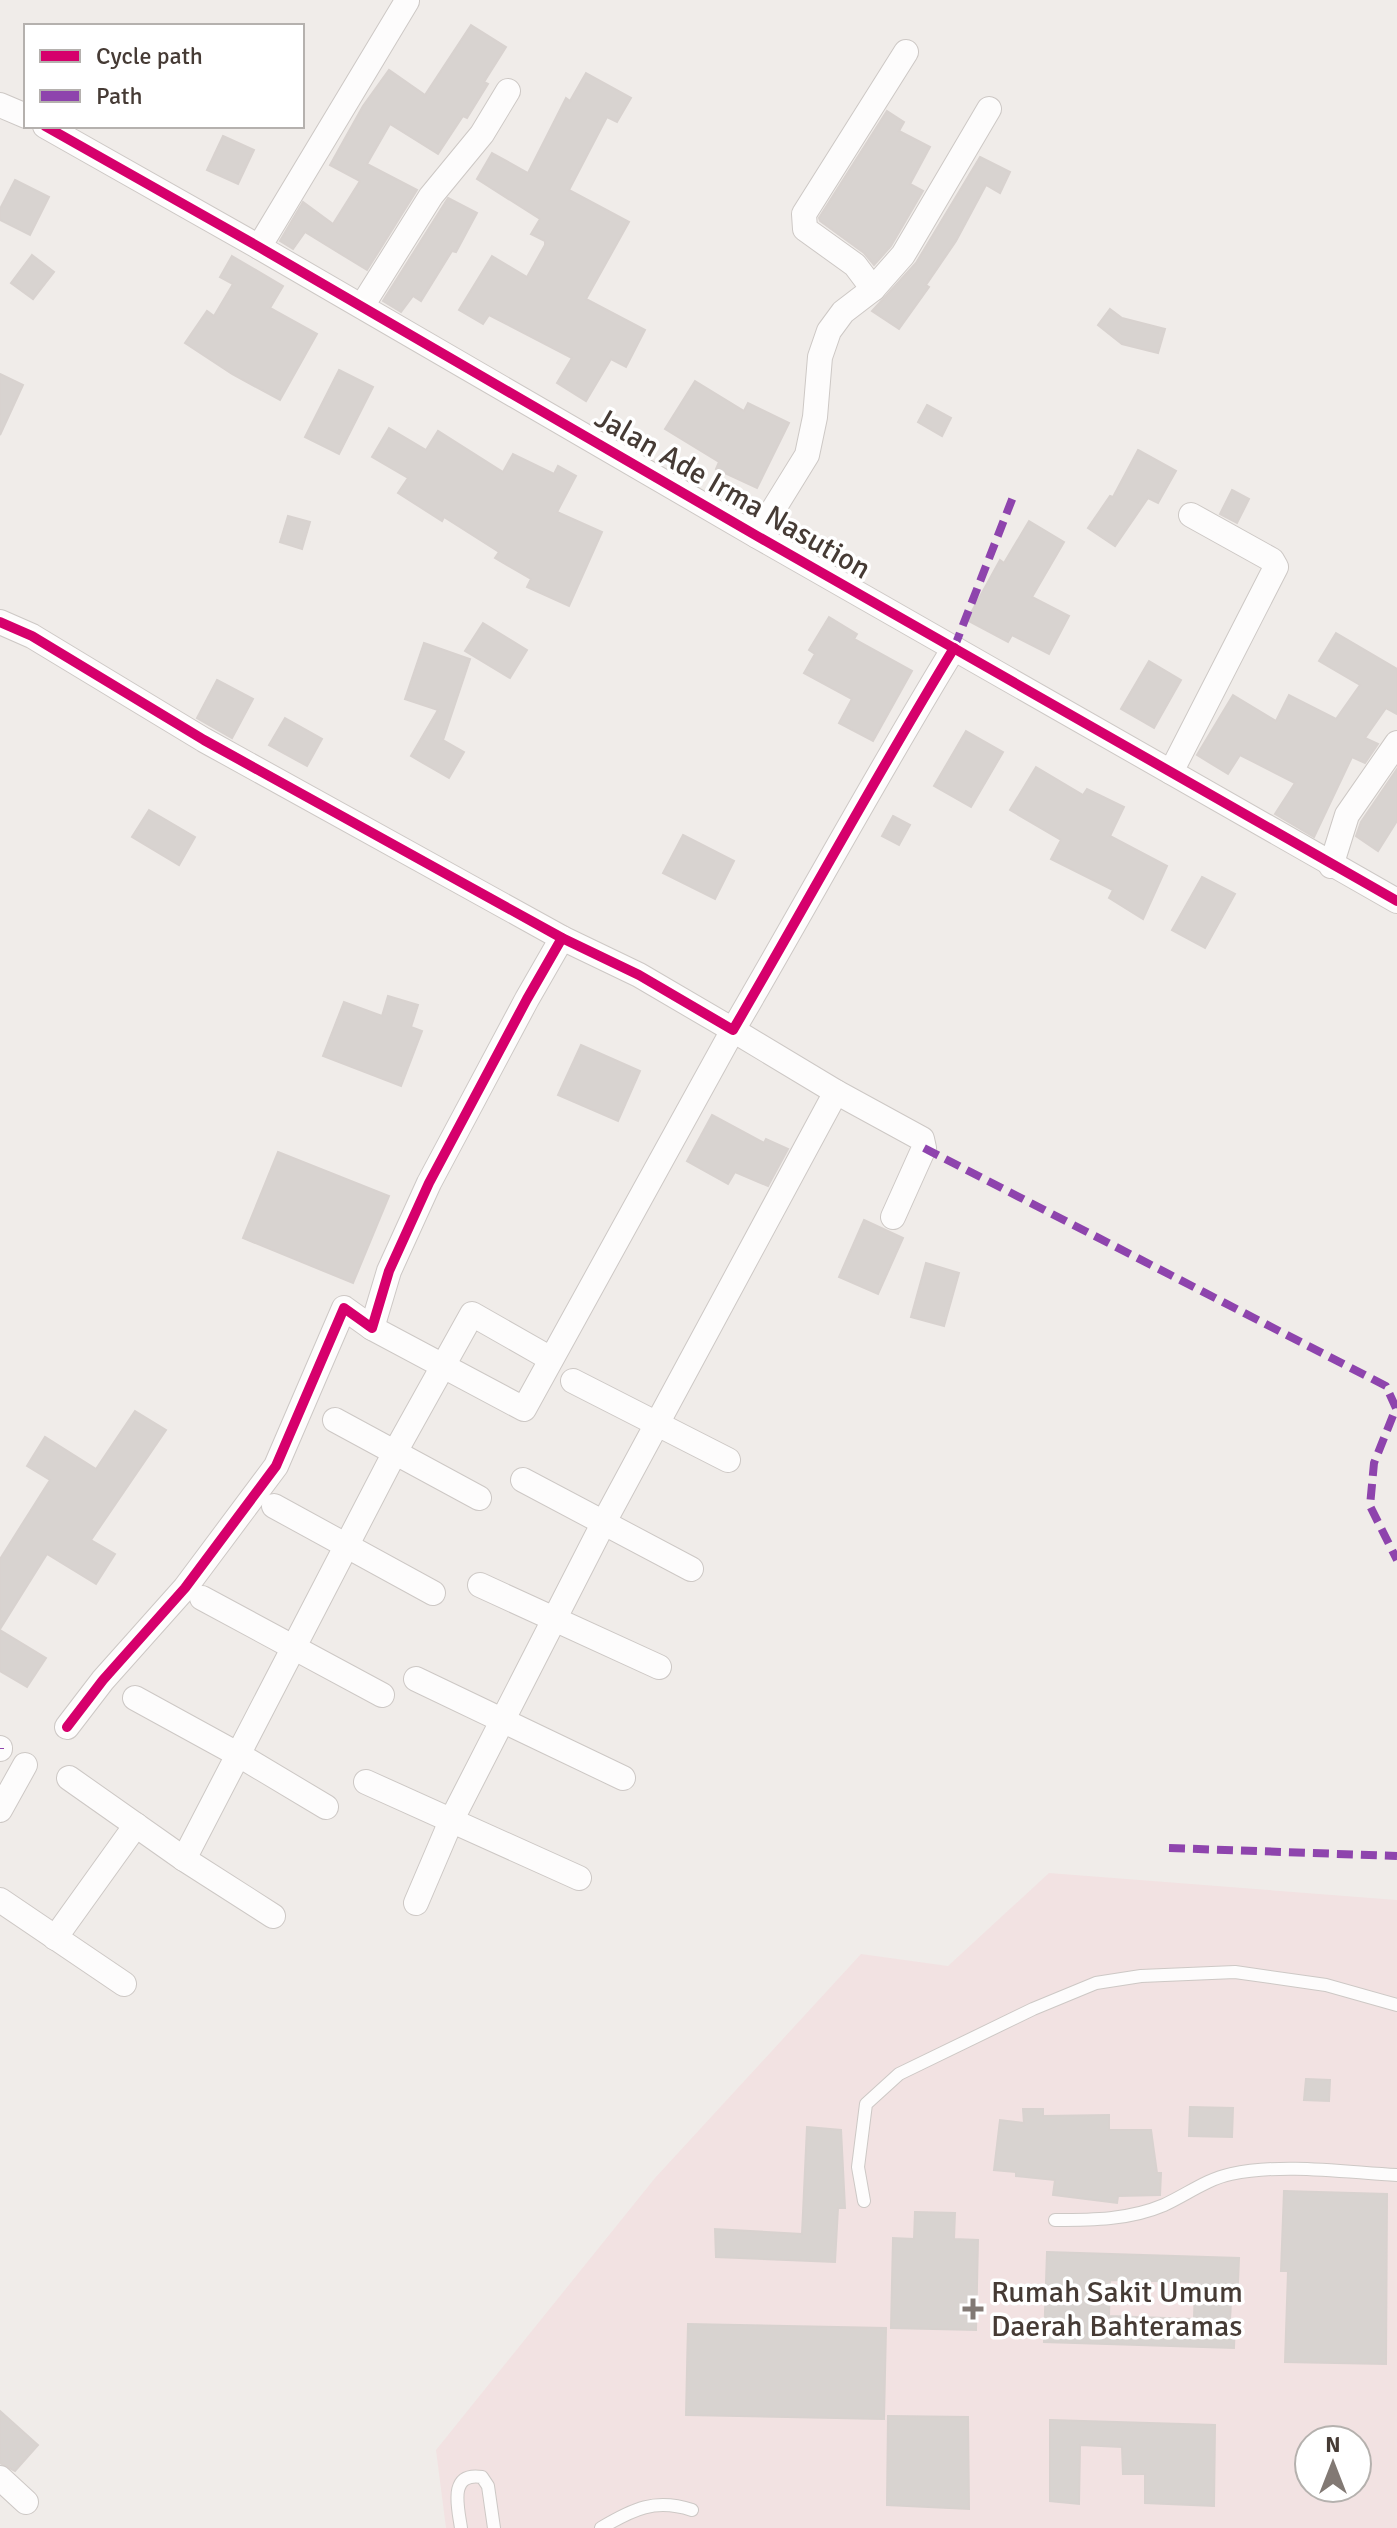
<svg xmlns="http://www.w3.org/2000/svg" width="1397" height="2528" font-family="Signika,sans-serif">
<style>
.medical{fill:#f2e2e2;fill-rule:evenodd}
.building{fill:#d8d3d0;stroke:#d8d2cf;stroke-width:2;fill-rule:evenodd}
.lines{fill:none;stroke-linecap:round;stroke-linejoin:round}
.lane-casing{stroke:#cdc8c5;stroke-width:14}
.street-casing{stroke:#cdc8c5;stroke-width:26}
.lane{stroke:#fdfcfc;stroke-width:12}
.street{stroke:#fdfcfc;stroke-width:24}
.quiet{stroke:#8e44ad;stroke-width:8;stroke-dasharray:16 8;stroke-linecap:butt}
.cycleway-casing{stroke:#fff;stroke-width:15}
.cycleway{stroke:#d6006c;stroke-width:10}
.poi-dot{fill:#827974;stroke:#fff;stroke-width:3}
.labels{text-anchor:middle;stroke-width:7;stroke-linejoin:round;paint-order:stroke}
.street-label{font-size:30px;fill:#463b35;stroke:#fff}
.poi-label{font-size:30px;fill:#463b35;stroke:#fff;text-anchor:start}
</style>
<rect width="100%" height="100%" fill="#f0ece9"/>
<path class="medical" d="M1049 1873 1397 1900V2528H446L436 2450 655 2178 861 1954 948 1966ZM1309 2440H1357V2488H1309Z"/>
<g class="building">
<path d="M471 25 506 47 484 82 488 84 467 118 463 116 438 154 390 124 367 164 417 190 367 270 305 232 293 249 280 241 303 202 333 224 360 181 330 165 363 106 389 70 425 95Z"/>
<path d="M586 73 631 98 617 122 607 117 569 190 629 222 586 299 645 330 626 367 611 359 586 401 557 383 572 358 489 315 483 324 459 310 492 256 527 277 545 245V241L531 234 540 219 477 179 492 153 528 173 566 98 570 101Z"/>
<path d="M887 111 904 122 899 131 930 147 910 184 923 191 891 246 874 265 864 253 820 221 819 218Z"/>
<path d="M223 136 254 150 238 184 207 170Z"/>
<path d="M980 157 1010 172 1000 193 986 185 956 241 926 285 929 287 899 329 872 311 916 263Z"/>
<path d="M15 180 49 197 30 235 0 220V209Z"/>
<path d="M448 198 477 213 456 252 452 251 421 301 413 296 401 312 383 301Z"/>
<path d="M32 255 54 272 33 299 11 283Z"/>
<path d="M232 256 283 286 270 308 317 334 280 400 232 374 185 343 207 311 214 316 233 284 220 277Z"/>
<path d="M1110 309 1122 318 1165 329 1158 353 1122 344 1098 325Z"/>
<path d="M339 370 373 387 339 454 305 437Z"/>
<path d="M0 374 23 385 0 435Z"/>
<path d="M695 381 744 411 748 403 789 423 757 488 716 469 719 462 665 429Z"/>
<path d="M927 405 951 418 942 436 918 422Z"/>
<path d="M389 428 426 450 438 431 503 472 513 454 554 474 558 466 576 476 557 512 602 532 569 606 527 587 531 579 495 558 499 552 444 517 442 521 398 493 408 478 372 457Z"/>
<path d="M1138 450 1176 471 1158 503 1148 498 1115 546 1088 528 1110 496 1113 497Z"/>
<path d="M1232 490 1249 499 1237 523 1220 514Z"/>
<path d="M288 516 310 522 302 549 280 542Z"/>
<path d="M1029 521 1064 542 1032 597 1069 616 1049 654 1012 635 1008 642 967 620 1000 560 1004 563Z"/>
<path d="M829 617 857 634 854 639 912 671 873 741 839 723 852 699 804 673 815 654 809 650Z"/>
<path d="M483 623 527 650 510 678 465 651Z"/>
<path d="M1336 633 1397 669V714L1386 708 1365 738 1378 744 1365 763 1352 757 1314 837 1275 814 1295 783 1240 755 1228 774 1197 755 1233 695 1276 721 1289 695 1336 719 1360 685 1319 661Z"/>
<path d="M424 643 470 659 443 740 464 752 449 778 411 756 438 710 405 699Z"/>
<path d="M1149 661 1181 680 1154 728 1121 709Z"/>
<path d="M217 680 253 699 232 738 197 718Z"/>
<path d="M285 718 322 739 307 766 269 745Z"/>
<path d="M966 731 1003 752 971 807 934 786Z"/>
<path d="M1036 767 1083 795 1087 789 1124 807 1110 836 1167 866 1143 919 1109 898 1113 890 1051 859 1061 840 1010 810Z"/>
<path d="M1397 769V821L1378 851 1356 836 1361 822Z"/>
<path d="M149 810 195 837 179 865 132 837Z"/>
<path d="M893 816 910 825 899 845 882 836Z"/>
<path d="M683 835 734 861 715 899 663 873Z"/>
<path d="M1202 877 1235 894 1205 948 1172 930Z"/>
<path d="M388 996 418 1005 411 1027 422 1031 401 1086 323 1056 344 1002 382 1016Z"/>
<path d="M581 1045 640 1071 618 1121 558 1095Z"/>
<path d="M712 1115 764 1143 766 1139 788 1149 768 1186 735 1172 728 1184 687 1161Z"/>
<path d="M278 1152 389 1196 353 1283 243 1238Z"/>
<path d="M864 1220 903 1238 878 1294 839 1277Z"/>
<path d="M926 1263 959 1273 944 1326 911 1317Z"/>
<path d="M135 1411 166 1430 91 1540 115 1554 96 1584 47 1554 0 1629V1559L50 1480 27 1466 45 1437 96 1469Z"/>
<path d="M0 1630 46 1658 27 1687 0 1671Z"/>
<path d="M1306 2079 1330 2080 1329 2101 1304 2100Z"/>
<path d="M1190 2107 1233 2108 1232 2137 1189 2136Z"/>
<path d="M1023 2109H1043V2116L1109 2115V2130H1151L1157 2173H1161L1160 2195 1118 2196 1117 2203 1053 2195 1055 2180 1016 2176V2172L994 2170 1000 2120 1024 2123Z"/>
<path d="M807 2127 841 2130 845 2208H838L835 2262 716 2257 715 2229 802 2234Z"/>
<path d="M1284 2191 1387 2194 1386 2364 1285 2362 1288 2271H1281Z"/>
<path d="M915 2212 955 2213 954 2239 978 2240 976 2330 891 2328 893 2238 914 2239Z"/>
<path d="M1047 2252 1239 2258 1238 2283H1232L1230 2320H1235L1234 2348 1044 2342ZM1110 2280 1195 2282 1194 2319 1109 2316Z"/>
<path d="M688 2324 886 2328 884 2419 686 2415Z"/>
<path d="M0 2411 38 2445 15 2471 0 2463Z"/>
<path d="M888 2416 968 2417 969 2509 887 2505Z"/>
<path d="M1050 2420 1215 2425 1214 2506 1145 2503V2474H1123L1122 2447 1080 2445 1079 2504 1050 2501Z"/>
</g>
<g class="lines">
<defs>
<g id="lane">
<path d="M864 2201 858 2167 866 2104 899 2074 1033 2009 1096 1983 1141 1976 1235 1972 1326 1985 1397 2005"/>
<path d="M1055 2220C1092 2220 1129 2220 1164 2205 1186 2195 1207 2179 1231 2174 1284 2163 1343 2172 1397 2175"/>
<path d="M461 2528C458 2507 448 2472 482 2477L488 2486 494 2528"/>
<path d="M601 2528C633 2509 655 2498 692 2510"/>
</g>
<g id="street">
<path d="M0 105 26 116"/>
<path d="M45 126 259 247 757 536 1397 901"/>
<path d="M259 247 407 1"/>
<path d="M873 289 855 265 805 229 804 214 906 52"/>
<path d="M362 306 431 196 482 134 508 91"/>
<path d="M757 536 807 455 815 417 820 357 829 331 843 312 873 289 903 255 989 109"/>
<path d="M0 622 32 636 204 740 562 938 639 975 733 1030C807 903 877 774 954 648"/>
<path d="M1171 772 1276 567 1272 560 1191 515"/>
<path d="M1331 866 1347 815 1397 743"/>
<path d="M372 1328 524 1409 733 1030 836 1092 922 1139 924 1148 893 1217"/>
<path d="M573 1381 728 1460"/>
<path d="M335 1420 479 1498"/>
<path d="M523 1480 691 1569"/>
<path d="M274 1506 433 1593"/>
<path d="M480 1585 659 1667"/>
<path d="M202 1598 382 1695"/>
<path d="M416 1679 623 1778"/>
<path d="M135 1698 239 1755 326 1807"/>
<path d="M67 1727 103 1680 185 1588 276 1466 344 1308 372 1328 389 1271 429 1183 527 999 562 938"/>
<path d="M0 1748V1749"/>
<path d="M69 1778 184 1859 273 1916"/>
<path d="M366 1782 579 1878"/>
<path d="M0 1810 25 1765"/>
<path d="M184 1859 394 1454 472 1314 551 1359"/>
<path d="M0 1900 124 1984"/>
<path d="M416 1903 451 1821 604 1522 836 1092"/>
<path d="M55 1938 136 1825"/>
<path d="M0 2478 26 2502"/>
</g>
</defs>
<use href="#lane" class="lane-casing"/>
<use href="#street" class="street-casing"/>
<use href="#lane" class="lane"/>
<use href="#street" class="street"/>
<g class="quiet">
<path d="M954 648 1013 497"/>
<path d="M924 1148 1386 1386 1396 1408 1374 1463 1370 1506 1397 1560"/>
<path d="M0 1748V1749"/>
<path d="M1169 1848 1397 1856"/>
</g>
<defs>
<g id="cycleway">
<path d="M45 126 259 247 757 536 1397 901"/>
<path d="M0 622 32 636 204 740 562 938 639 975 733 1030C807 903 877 774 954 648"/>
<path d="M67 1727 103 1680 185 1588 276 1466 344 1308 372 1328 389 1271 429 1183 527 999 562 938"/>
</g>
</defs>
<use href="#cycleway" class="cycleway-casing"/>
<use href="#cycleway" class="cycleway"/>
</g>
<path class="poi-dot" d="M969 2297h8v8h8v8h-8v8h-8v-8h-8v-8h8z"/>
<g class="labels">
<g class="street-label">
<text transform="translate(733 493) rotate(30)" y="10">Jalan Ade Irma Nasution</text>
</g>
<g class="poi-label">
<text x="991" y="2302">Rumah Sakit Umum<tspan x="991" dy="34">Daerah Bahteramas</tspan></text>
</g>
</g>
<rect x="24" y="24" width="280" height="104" fill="#ffffff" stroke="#b5b1ae" stroke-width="2"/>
<rect x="40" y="50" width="40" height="12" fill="#d6006c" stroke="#b5b1ae" stroke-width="2"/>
<text x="96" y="64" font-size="24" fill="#463b35">Cycle path</text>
<rect x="40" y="90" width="40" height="12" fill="#8e44ad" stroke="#b5b1ae" stroke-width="2"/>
<text x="96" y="104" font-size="24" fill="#463b35">Path</text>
<g transform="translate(1333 2464)"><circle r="38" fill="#ffffff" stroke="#b5b1ae" stroke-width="2"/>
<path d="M0-6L14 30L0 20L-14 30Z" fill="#827974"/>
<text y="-12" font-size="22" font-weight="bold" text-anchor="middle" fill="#463b35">N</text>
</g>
</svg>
